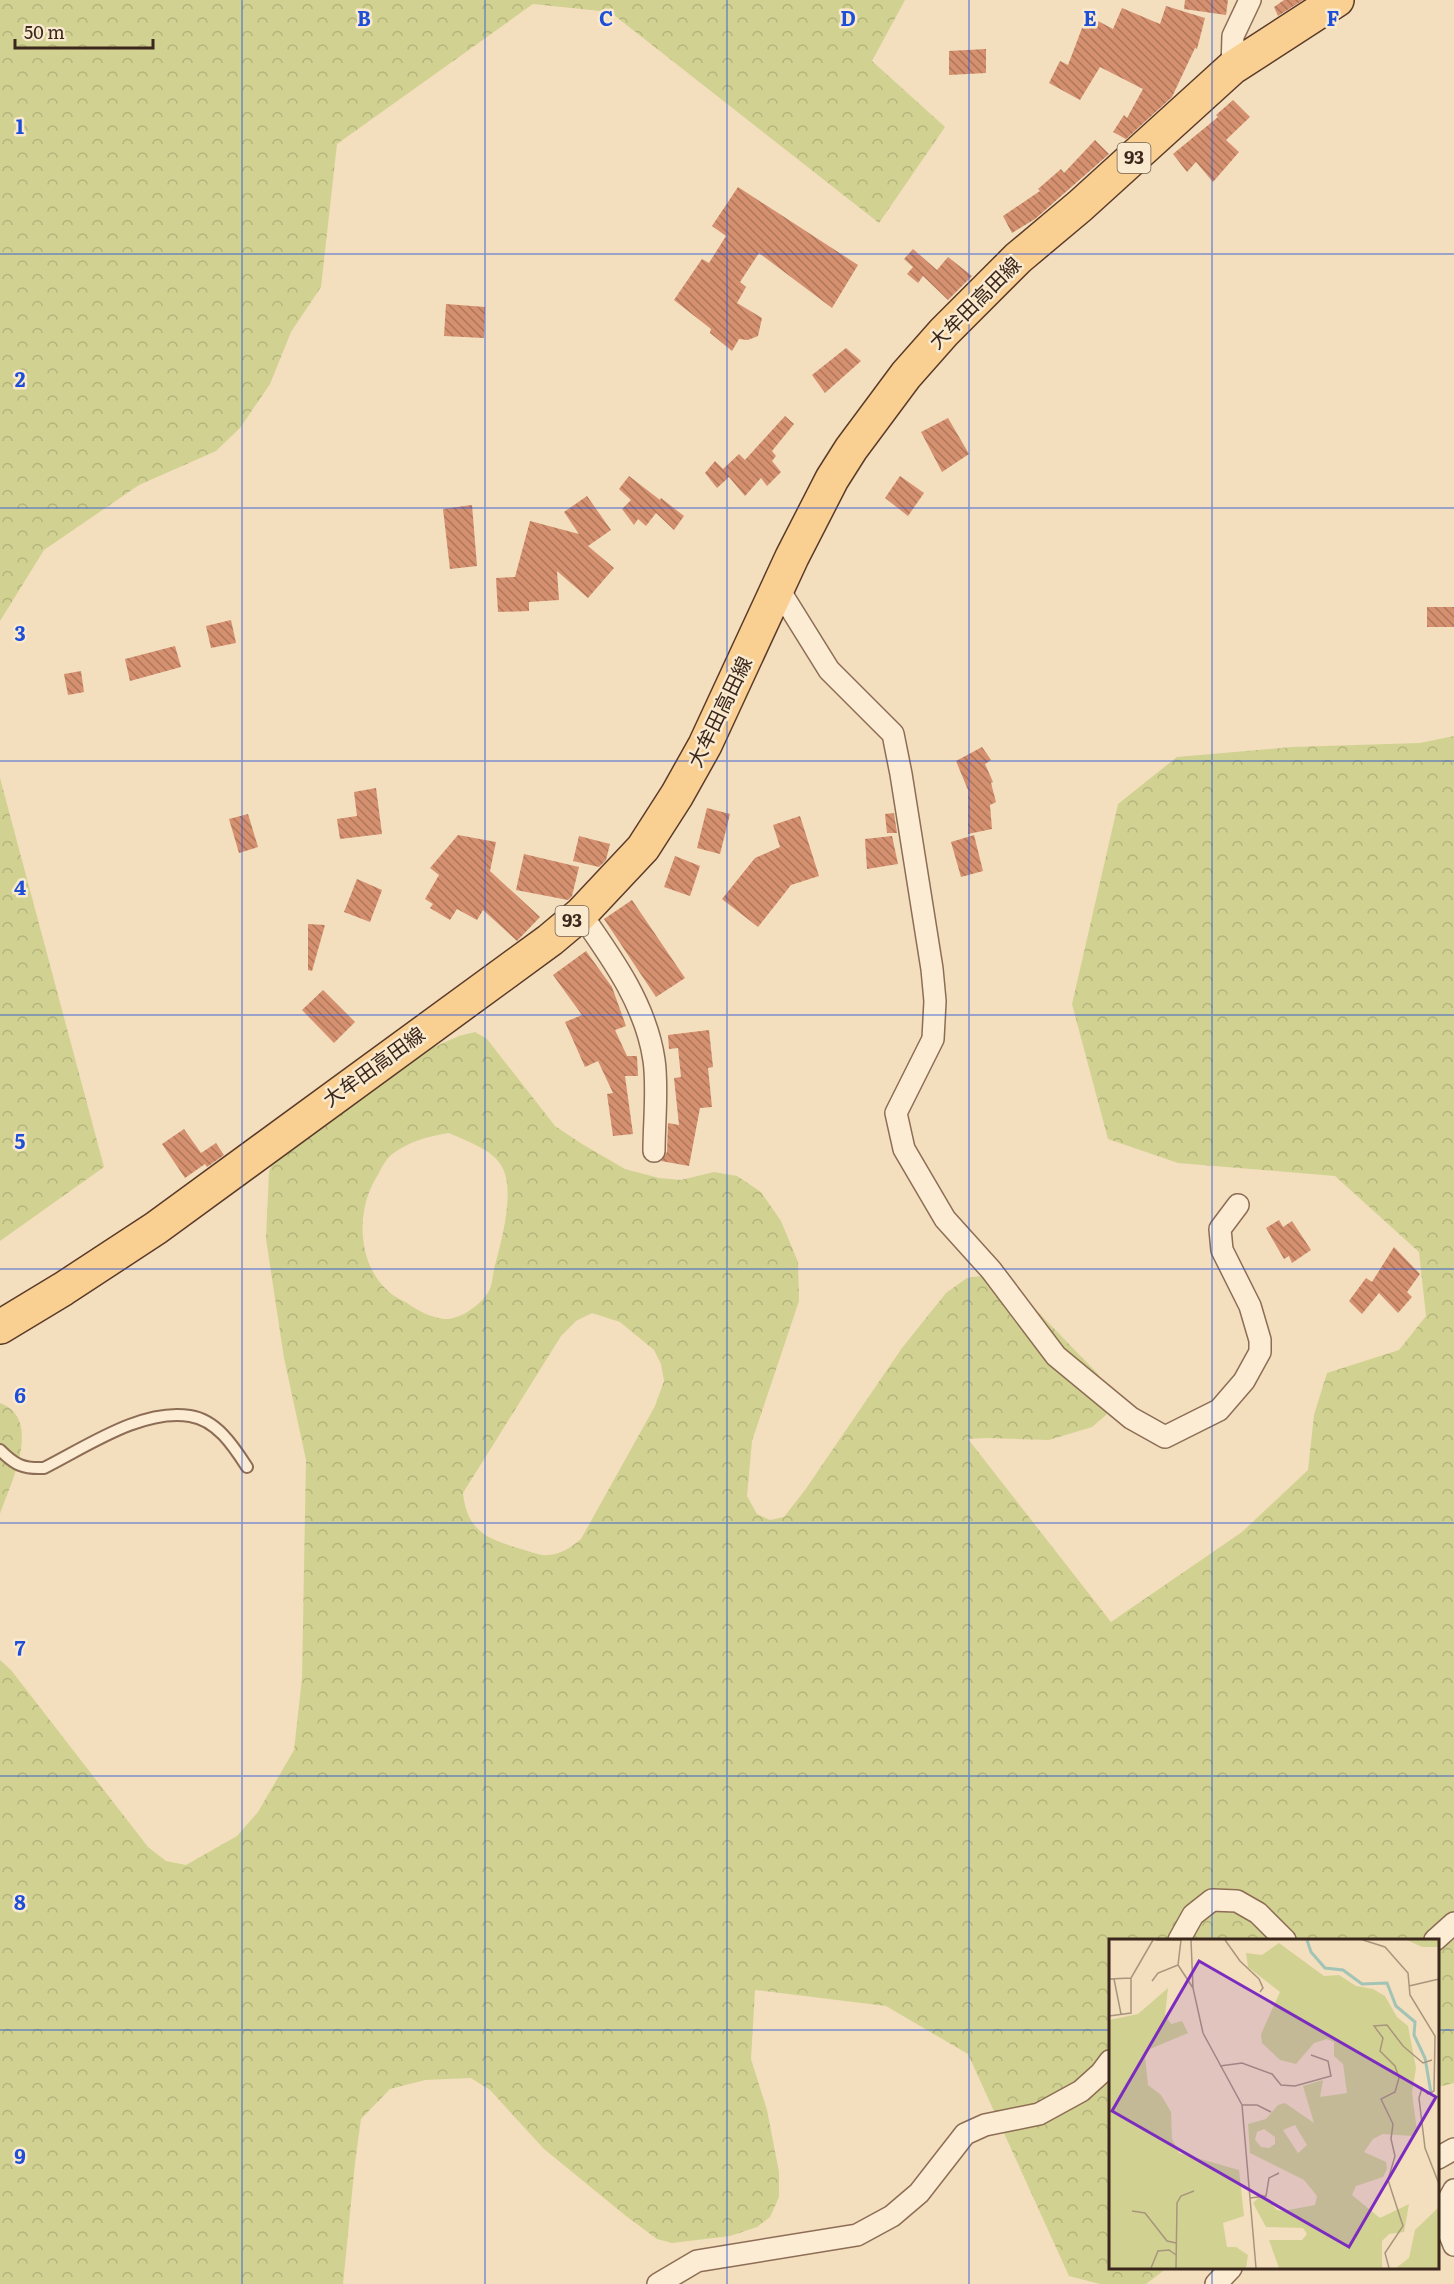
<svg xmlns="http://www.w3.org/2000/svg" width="1454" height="2284" font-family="Literata,'Noto Sans JP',serif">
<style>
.forest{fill:url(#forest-crowns);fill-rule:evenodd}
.building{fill:url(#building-back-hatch)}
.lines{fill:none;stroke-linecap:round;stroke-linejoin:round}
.service-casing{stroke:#8d6d55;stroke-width:14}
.minor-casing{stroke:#8d6d55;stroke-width:24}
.primary-casing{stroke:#5a3b2a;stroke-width:36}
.service{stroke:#fcecd3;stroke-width:10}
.minor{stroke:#fcecd3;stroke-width:21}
.primary{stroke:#facf92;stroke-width:33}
.grid{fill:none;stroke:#1d4ed8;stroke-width:1.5;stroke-opacity:0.55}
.labels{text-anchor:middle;stroke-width:5;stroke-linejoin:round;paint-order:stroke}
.shield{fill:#f9e9cf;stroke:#746151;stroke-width:1.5}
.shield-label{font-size:18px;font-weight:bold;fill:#3b271b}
.street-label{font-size:20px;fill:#3b271b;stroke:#f9e9cf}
.inset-river{fill:none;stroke:#a2c4b6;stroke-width:3}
.inset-road{fill:none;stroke:#a9957d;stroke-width:1.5}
.view{fill:#7b2cbf;fill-opacity:0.15;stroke:#7b2cbf;stroke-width:3}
.inset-edge{fill:none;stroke:#3b271b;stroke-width:3}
.grid-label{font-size:20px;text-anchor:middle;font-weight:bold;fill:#1d4ed8;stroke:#f9e9cf;stroke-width:5;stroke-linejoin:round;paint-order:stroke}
</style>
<defs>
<pattern id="forest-crowns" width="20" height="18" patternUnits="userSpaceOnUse" patternTransform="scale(1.5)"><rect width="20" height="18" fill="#d1d291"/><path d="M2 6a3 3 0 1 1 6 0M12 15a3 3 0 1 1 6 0" fill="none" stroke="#b4b47c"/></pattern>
<pattern id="building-back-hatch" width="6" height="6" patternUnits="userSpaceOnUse" patternTransform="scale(1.5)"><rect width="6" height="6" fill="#d59070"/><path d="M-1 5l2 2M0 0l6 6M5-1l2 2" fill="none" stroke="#ae765b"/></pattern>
</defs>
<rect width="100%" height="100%" fill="#f3debe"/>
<g class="forest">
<path d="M0 0H905L872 61 945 127 879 223 610 12 533 4 337 144 321 287 291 332 270 384 240 428 216 451 139 485 44 550 0 621Z"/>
<path d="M1454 736V2083L1438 2087V1940H1110V2268H1167L1146 2284H1100L1069 2276 968 2054 886 2006 755 1990 751 2059 767 2110 779 2172V2197L770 2217 757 2227 730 2236 672 2243 657 2239 626 2216 544 2149 490 2090 471 2078 425 2080 390 2089 361 2119 355 2163 343 2284H0V1660L11 1670 148 1847 166 1861 186 1865 237 1836 258 1812 294 1750 302 1678 306 1460 284 1358 266 1239 269 1171 277 1156 305 1133 432 1048 459 1036 475 1032 487 1039 555 1126 582 1144 625 1169 659 1178 681 1180 714 1172 737 1176 761 1192 781 1221 798 1262 799 1301 752 1441 747 1496 757 1514 770 1520 784 1517 805 1490 902 1348 946 1293 967 1278 981 1276 1007 1280 1098 1374 1111 1399 1106 1415 1092 1427 1049 1440 986 1438 968 1439 1111 1622 1242 1532 1308 1470 1314 1415 1327 1373 1399 1350 1426 1316 1419 1252 1335 1176 1178 1163 1108 1139 1072 1004 1118 804 1177 757 1292 747 1420 743ZM449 1133C468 1142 496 1150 504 1171 514 1196 501 1244 494 1269 493 1276 492 1285 489 1291 481 1305 460 1320 444 1319 430 1317 418 1311 407 1303 400 1299 393 1296 388 1291 357 1263 356 1211 376 1178 380 1171 385 1160 391 1155 408 1142 428 1136 449 1133ZM592 1313 620 1322 654 1350 661 1364 664 1381 655 1406 581 1539C570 1548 562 1554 548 1555 540 1556 529 1551 521 1549 488 1539 467 1532 463 1493L561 1336 576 1321Z"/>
<path d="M0 778 104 1167 0 1241Z"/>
<path d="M0 1403C44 1419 10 1485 0 1514Z"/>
</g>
<g class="building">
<path d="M1185 0H1228L1226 15 1184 9Z"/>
<path d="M1284 0H1303L1278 16 1274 7Z"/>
<path d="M1166 6 1205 18 1197 49 1195 48 1172 97 1126 139 1113 132 1124 115 1127 118 1143 89 1100 67 1080 100 1049 83 1060 61 1068 65 1087 15 1113 29 1122 8 1160 24Z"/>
<path d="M986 49V73L949 75V51Z"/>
<path d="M1233 100 1250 117 1226 140 1239 152 1213 182 1196 162 1187 172 1173 154 1218 117 1216 115Z"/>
<path d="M1095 140 1109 154 1035 219 1012 233 1003 216 1040 191 1038 189 1061 169 1064 173Z"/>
<path d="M738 187 858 265 832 308 759 253 740 282 746 287 737 303 762 318 758 336 748 340 739 339 732 351 710 333 711 329 674 300 702 259 709 263 726 236 712 226Z"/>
<path d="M913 249 937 270 948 257 972 276 948 300 923 276 918 283 907 274 913 267 904 259Z"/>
<path d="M446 304 485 307 484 338 444 336Z"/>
<path d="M846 348 861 361 825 393 812 375Z"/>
<path d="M785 416 794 424 772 451 776 456 772 461 781 472 767 486 761 478 745 496 729 477 717 488 705 473 715 461 723 469 739 454 745 460Z"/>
<path d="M948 418 969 454 942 472 921 432Z"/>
<path d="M629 476 660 500 661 498 684 516 674 530 656 513 646 526 638 519 634 525 622 509 631 500 619 489Z"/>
<path d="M900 476 924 493 908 516 885 498Z"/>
<path d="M587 496 611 530 588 546 614 568 588 598 557 571 559 600 529 602V611L498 612 496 578 515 577 530 521 579 534 564 512Z"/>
<path d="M472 505 477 566 450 569 443 509Z"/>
<rect x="1427" y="607" width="27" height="20"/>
<path d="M231 620 236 643 211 648 206 626Z"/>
<path d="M175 646 181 667 130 681 125 659Z"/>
<path d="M81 671 84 692 68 695 64 674Z"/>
<path d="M982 747 991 760 985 764 993 782 991 783 996 802 990 805 992 829 968 834V790L956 761Z"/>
<path d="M376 788 382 834 340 839 337 819 357 816 354 792Z"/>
<path d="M707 808 730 814 720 854 697 848Z"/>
<path d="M894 813 897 833H887L885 814Z"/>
<path d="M248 814 258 847 239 853 229 819Z"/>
<path d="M800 816 819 876 791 885 758 927 722 899 755 858 780 847 773 825Z"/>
<path d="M458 835 496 842 490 871 540 917 517 941 483 910 477 920 457 909 450 920 430 908 433 904 425 899 439 875 430 868Z"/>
<path d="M974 835 983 871 961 877 951 842Z"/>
<path d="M579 836 610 844 606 860 599 867 573 861Z"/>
<path d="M892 836 898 864 867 869 865 839Z"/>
<path d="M524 854 579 867 572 896 568 900 516 890Z"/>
<path d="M675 856 700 866 690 896 664 887Z"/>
<path d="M357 879 382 890 370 922 344 912Z"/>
<path d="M632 900 685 978 656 997 604 919Z"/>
<path d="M308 924 325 925 312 971 308 970Z"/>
<path d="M586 951 612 987 626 1026 615 1030 627 1056H637L638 1076H625L633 1134 613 1136 607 1094 613 1093 598 1061 585 1067 565 1022 582 1015 553 975Z"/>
<path d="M323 990 355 1022 334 1043 302 1010Z"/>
<path d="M709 1030 713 1067 708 1068 712 1107 700 1108 689 1166 661 1161 667 1152 668 1123 679 1125 674 1078 681 1077 678 1048 669 1049 668 1035Z"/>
<path d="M184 1129 201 1153 216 1143 224 1155 207 1167 205 1164 185 1178 162 1144Z"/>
<path d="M1279 1220 1283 1227 1292 1221 1311 1250 1292 1263 1289 1256 1284 1259 1266 1228Z"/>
<path d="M1394 1247 1420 1274 1407 1292 1412 1297 1398 1313 1379 1293 1362 1314 1349 1301 1366 1278 1372 1282Z"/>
</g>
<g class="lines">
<defs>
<path id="service" d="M0 1450C15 1465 23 1469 44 1468 86 1447 142 1408 190 1416 217 1420 234 1447 247 1467"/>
<g id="minor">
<path d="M1232 68 1233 36 1250 0"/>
<path d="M778 588 829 670 893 734 901 774 932 969 935 1001 933 1039 896 1113 904 1149 945 1219 991 1270 1056 1356 1131 1418 1165 1437 1219 1410 1244 1381 1260 1352V1340L1250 1306 1222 1250 1220 1229 1238 1205"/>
<path d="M581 914C612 958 646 1005 654 1060 658 1087 654 1123 654 1151"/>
<path d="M1179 1940 1193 1915 1212 1900 1237 1901 1258 1913 1285 1940"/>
<path d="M1435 1940 1454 1923"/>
<path d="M1438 2158 1454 2149"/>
<path d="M1454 2190C1439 2215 1444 2220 1454 2245"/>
<path d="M658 2284 697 2261 857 2235 892 2216 919 2193 965 2134 985 2125 1039 2114 1081 2091 1101 2073 1110 2061"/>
<path d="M1216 2284 1231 2268"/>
</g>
<path id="primary" d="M0 1327 63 1289 156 1228 550 940 581 914 643 848 677 795 705 745 792 557 832 479 851 449 906 375 944 332 1018 258 1080 206 1232 68 1337 0"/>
</defs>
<use href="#service" class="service-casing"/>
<use href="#minor" class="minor-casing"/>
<use href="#primary" class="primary-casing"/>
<use href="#service" class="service"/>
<use href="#minor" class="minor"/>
<use href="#primary" class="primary"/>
</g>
<path class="grid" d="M242 0V2284M485 0V2284M727 0V2284M969 0V2284M1212 0V1940M0 254H1454M0 508H1454M0 761H1454M0 1015H1454M0 1269H1454M0 1523H1454M0 1776H1454M0 2030H1110M1438 2030H1454M1212 2268V2284"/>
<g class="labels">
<g class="shield">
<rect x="1117.5" y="143" width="33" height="30" rx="4.5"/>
<rect x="555.5" y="906" width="33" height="30" rx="4.5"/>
</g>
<g class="shield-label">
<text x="1134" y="164">93</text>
<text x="572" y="927">93</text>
</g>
<g class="street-label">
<text transform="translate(975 303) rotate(-45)" y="7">大牟田高田線</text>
<text transform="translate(720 712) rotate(-64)" y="7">大牟田高田線</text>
<text transform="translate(374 1067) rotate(-36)" y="7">大牟田高田線</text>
</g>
</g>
<g transform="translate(1109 1939)">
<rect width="330" height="330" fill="#f3debe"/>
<path d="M298 1H330V8H313ZM170 4 215 37 230 36 247 47 264 50 276 57 288 78 299 87 307 129 303 154 308 192 303 197 274 195 264 200 255 213 277 223 278 230 274 238 247 247 243 256 271 279 300 265 295 293 280 295 273 302V329H170L160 301H193L198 295 194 289 157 288 144 264 153 255 168 271 174 272 206 266 208 257 195 241 141 214 139 185 157 180 169 166 176 164 205 184 194 147 214 141 211 158 238 154 234 125 225 117V103L218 100 205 104 187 125 171 121 153 104 152 95 171 53 139 28 137 14 153 16ZM186 186 198 206 189 214 174 191ZM155 190 166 198V205L160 209 152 208 146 201 148 193ZM59 49 56 76 62 85 73 82 79 94 41 110 36 117 39 146 52 156 62 173 63 200 70 214 130 231 135 277 114 284 118 308H127L139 316 137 329H0V81L29 75ZM330 268V329H287L300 319 306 291Z" fill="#d1d291" fill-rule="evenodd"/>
<path class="inset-river" d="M198 1 202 13 216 29 234 31 253 45 278 44 287 67 306 83 305 96 316 119 322 154"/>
<path class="inset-road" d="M47 1H72M72 1 69 26 84 49M82 1 84 49 94 94 133 166 147 329M116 1 131 22 150 40 154 49 151 53M254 1 276 8 299 34 301 56 326 97 325 152 319 155 313 149 310 159 316 209 330 245M0 40 22 39M5 40 12 75M43 42 49 34 69 26M300 47 330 40M0 77 22 74V39L44 1M111 127 133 124 163 135 172 146 186 147 222 137 219 122 202 116M133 166H148L162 173M141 259 157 257 160 239 170 234M23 272 36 274 58 302 67 304M42 329 49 312 60 311 67 316M67 329 68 264 72 257 85 252M280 329 276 314 294 287 279 241 286 217 282 200 284 185 272 160 286 153 290 139 286 127 271 112 274 99 265 87 278 86 294 107 314 124 323 121"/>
<path class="view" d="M90 22 327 158 240 308 3 172Z"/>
<rect width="330" height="330" class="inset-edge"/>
</g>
<g class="grid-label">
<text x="364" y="26">B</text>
<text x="606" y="26">C</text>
<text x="848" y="26">D</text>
<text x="1090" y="26">E</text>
<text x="1333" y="26">F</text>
<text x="20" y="134">1</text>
<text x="20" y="387">2</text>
<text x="20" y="641">3</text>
<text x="20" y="895">4</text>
<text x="20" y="1149">5</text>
<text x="20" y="1403">6</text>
<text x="20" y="1656">7</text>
<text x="20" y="1910">8</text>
<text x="20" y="2164">9</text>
</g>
<path d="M15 39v9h138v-9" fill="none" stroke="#3b271b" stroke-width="3"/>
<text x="24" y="39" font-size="18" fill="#3b271b" stroke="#f9e9cf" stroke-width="4.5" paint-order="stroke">50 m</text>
</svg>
